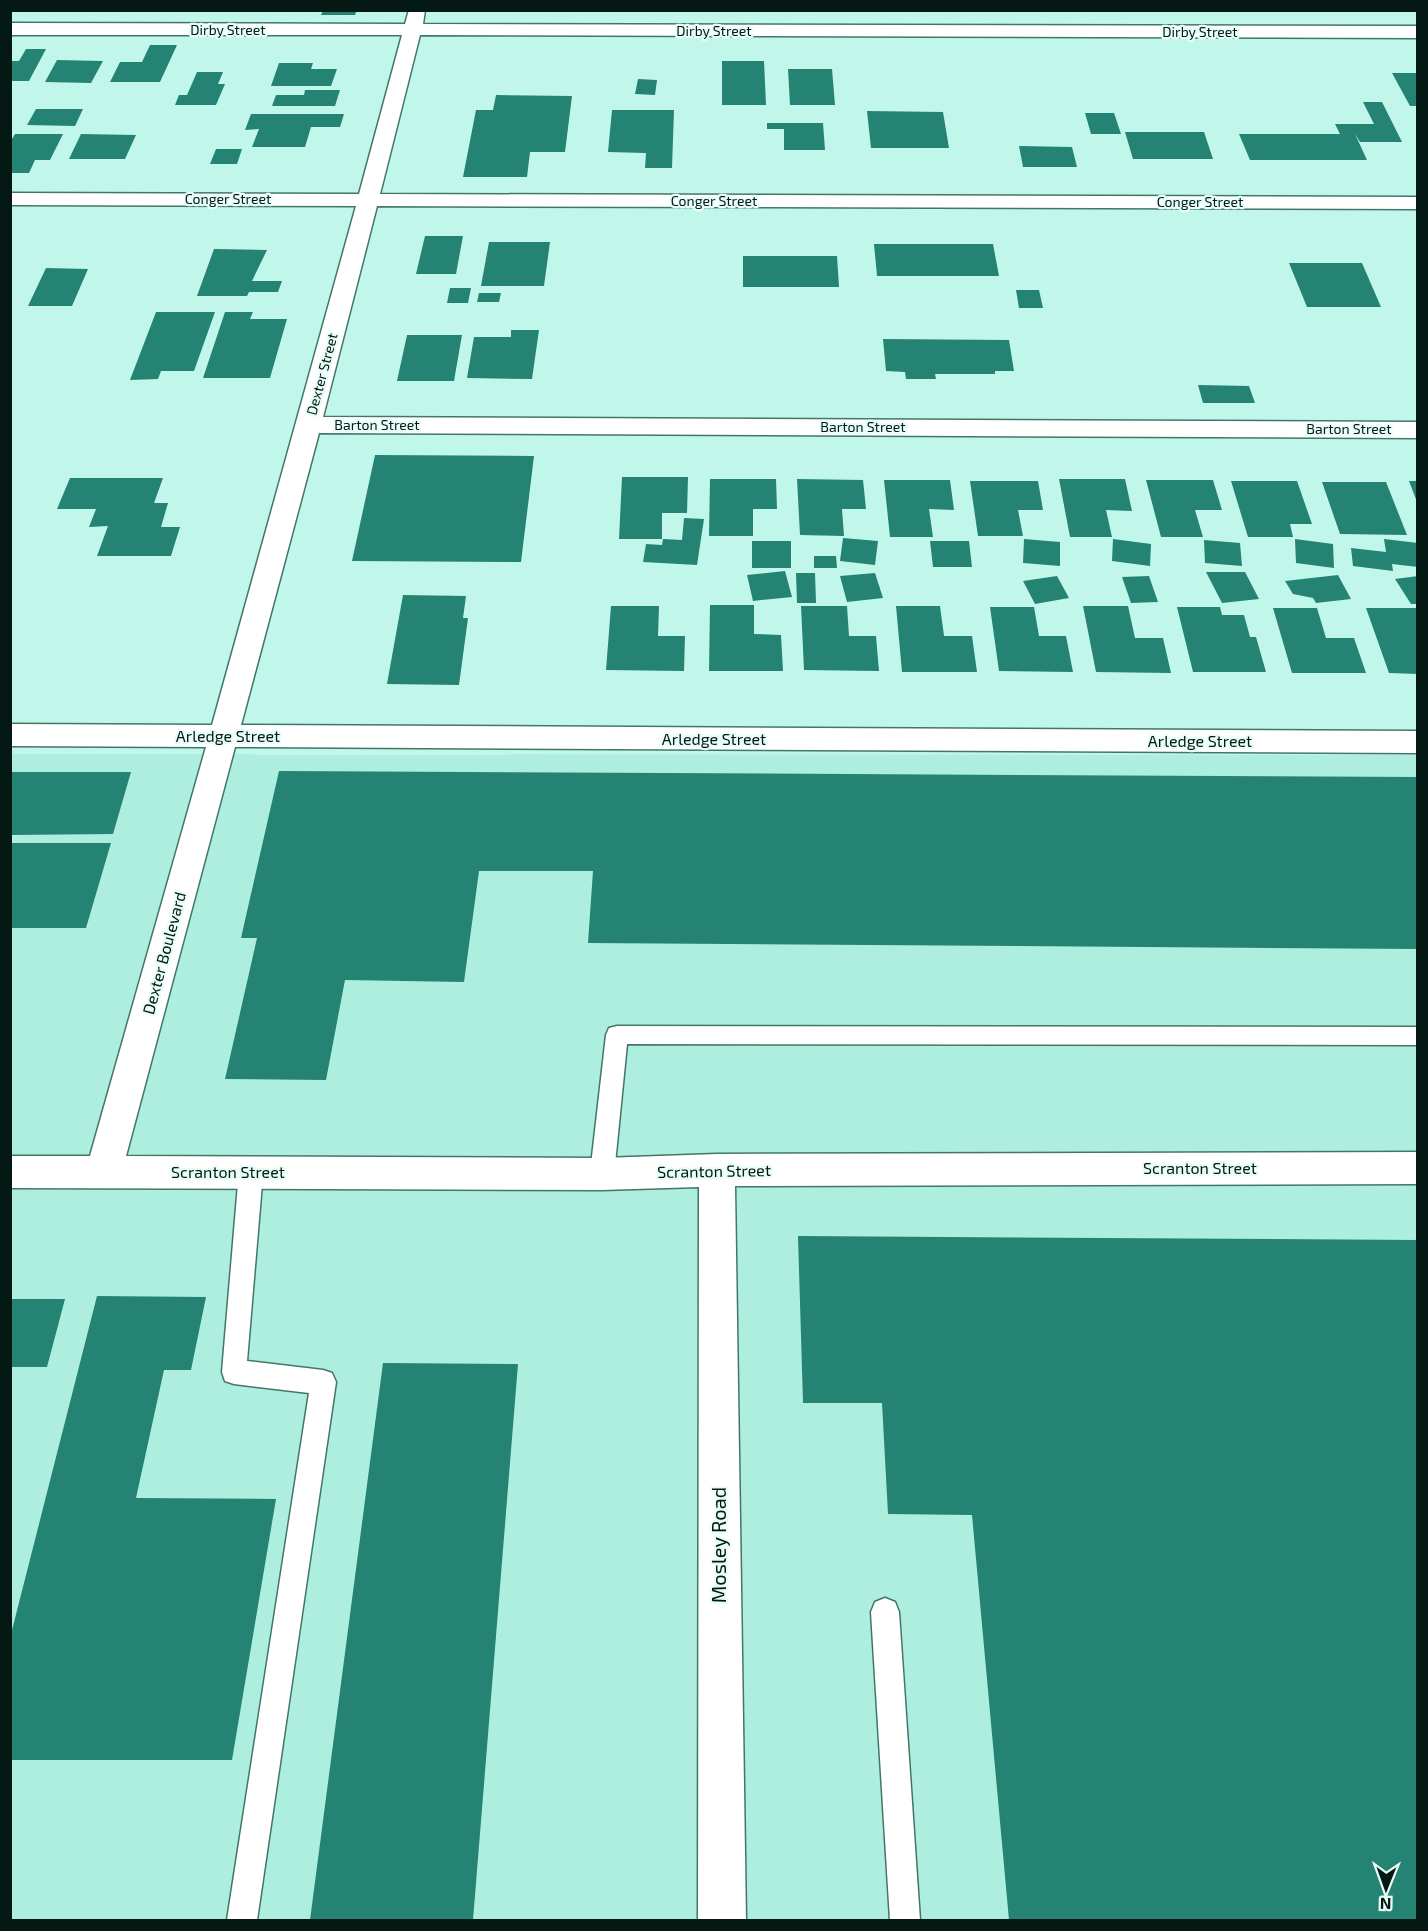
<svg xmlns="http://www.w3.org/2000/svg" width="1428" height="1931" font-family="'Exo 2',sans-serif">
<style>
.built{fill:#aeeede}
.building{fill:#248372}
.lines{fill:none;stroke-linecap:round;stroke-linejoin:round}
.lane-casing{stroke:#43766b;stroke-width:3}
.street-casing{stroke:#43766b;stroke-width:3}
.lane{fill:#fff;fill-rule:evenodd}
.street{fill:#fff;fill-rule:evenodd}
.labels{text-anchor:middle;stroke-width:4.5;stroke-linejoin:round;paint-order:stroke}
.far-street-label{font-size:14px;fill:#041914;stroke:#e8fdf7}
.street-label{font-size:16px;fill:#041914;stroke:#e8fdf7}
.near-street-label{font-size:20px;fill:#041914;stroke:#e8fdf7}
</style>
<rect width="100%" height="100%" fill="#c1f7ea"/>
<path class="built" d="M11 754 1417 755V1920H11Z"/>
<g class="building">
<path d="M323 10H357L355 15H321Z"/>
<path d="M150 45H177L160 82H110L120 62H142Z"/>
<path d="M26 49H46L29 81H10V61H19Z"/>
<path d="M57 60 103 61 91 83 45 82Z"/>
<path d="M722 61H764L766 105H722Z"/>
<path d="M279 63H313L311 69H337L331 86H271Z"/>
<path d="M788 69H832L835 105H790Z"/>
<path d="M197 72H223L218 84H225L216 105H175L179 95H187Z"/>
<path d="M1392 73H1418V106H1410Z"/>
<path d="M638 79 657 80 655 95 635 94Z"/>
<path d="M305 90H340L335 106H272L276 95H304Z"/>
<path d="M496 95 572 96 565 152H530L527 177H463L476 110H493Z"/>
<path d="M1363 102H1382L1402 142H1360L1355 134 1367 160H1250L1239 134H1340L1335 124H1374Z"/>
<path d="M36 109H83L75 126 27 125Z"/>
<path d="M612 110H674L672 168H645L646 153 608 152Z"/>
<path d="M867 111 943 112 949 148H871Z"/>
<path d="M1085 113H1114L1121 134H1091Z"/>
<path d="M251 114H344L340 127H311L305 147H252L259 129 245 130Z"/>
<path d="M767 123H823L825 150H784V129H767Z"/>
<path d="M1125 132H1204L1213 159H1133Z"/>
<path d="M15 134H63L50 160H35L29 173H10V142Z"/>
<path d="M81 134 136 135 125 159H69Z"/>
<path d="M1019 146 1072 147 1077 167H1023Z"/>
<path d="M216 149H242L237 164H210Z"/>
<path d="M425 236H463L456 274H416Z"/>
<path d="M489 242H550L544 286H481Z"/>
<path d="M874 244H993L999 276H877Z"/>
<path d="M214 249 267 250 252 281H282L278 292H249L247 296H197Z"/>
<path d="M743 256H837L839 287H743Z"/>
<path d="M1289 263H1362L1381 307H1307Z"/>
<path d="M46 268 88 269 72 306H28Z"/>
<path d="M450 288H471L468 303H447Z"/>
<path d="M1016 290H1039L1043 308H1019Z"/>
<path d="M479 293H501L499 302H477Z"/>
<path d="M156 312H215L194 371H161L158 379 130 380Z"/>
<path d="M225 312H253L250 319H287L270 378H203Z"/>
<path d="M511 330H539L532 379 467 378 474 337H511Z"/>
<path d="M407 335H462L454 381H397Z"/>
<path d="M883 339 1009 340 1014 371H995V374H935L936 379H906L905 372 886 371Z"/>
<path d="M1198 385 1249 386 1255 403H1203Z"/>
<path d="M375 455 534 456 521 562 352 561Z"/>
<path d="M622 477H688L687 513H662V539H619Z"/>
<path d="M70 478H163L154 503H168L161 527H180L171 556H97L108 526 89 527 96 509H57Z"/>
<path d="M710 479H776L777 509H753V536H709Z"/>
<path d="M797 479 863 480 866 509H842L844 536 800 535Z"/>
<path d="M1059 479H1125L1132 511 1106 510 1112 537H1070Z"/>
<path d="M884 480H950L954 510 929 509 933 537H890Z"/>
<path d="M1146 480H1213L1222 510H1195L1203 537H1161Z"/>
<path d="M970 481H1038L1043 510H1018L1023 536H978Z"/>
<path d="M1231 481H1297L1312 524H1290L1293 537H1248Z"/>
<path d="M1409 481H1418V502H1417Z"/>
<path d="M1322 482H1386L1407 535 1340 534Z"/>
<path d="M684 518 704 519 697 565 643 562 646 544 662 545 663 539 682 540Z"/>
<path d="M843 538 878 541 875 565 840 561Z"/>
<path d="M1024 539 1060 542V566L1023 563Z"/>
<path d="M1113 539 1151 544 1150 566 1112 561Z"/>
<path d="M1295 539 1333 544 1334 568 1296 563Z"/>
<path d="M1384 539 1418 543V567L1392 564 1393 571 1353 566 1351 548 1386 552Z"/>
<path d="M1204 540 1240 543 1242 566 1205 563Z"/>
<rect x="752" y="541" width="39" height="27"/>
<path d="M930 541H969L972 567H933Z"/>
<path d="M814 556H836L837 568H814Z"/>
<path d="M785 571 792 597 753 601 747 575Z"/>
<path d="M1206 572H1245L1259 599 1222 603Z"/>
<path d="M796 573H815L816 603H797Z"/>
<path d="M875 573 883 598 847 602 840 576Z"/>
<path d="M1338 575 1351 599 1316 603 1313 598 1293 594 1285 581Z"/>
<path d="M1057 576 1069 598 1035 604 1023 581Z"/>
<path d="M1149 576 1158 602 1131 603 1122 577Z"/>
<path d="M1418 576V604H1411L1395 579Z"/>
<path d="M403 595 466 596 463 618H468L459 685 387 684Z"/>
<path d="M710 605H754V634L781 635 783 671H709Z"/>
<path d="M611 606H659L658 636H685L684 671 606 670Z"/>
<path d="M801 606H847L849 636H876L879 671 804 670Z"/>
<path d="M896 606H940L944 636H972L977 672H902Z"/>
<path d="M1083 606H1128L1135 638H1163L1171 673 1096 672Z"/>
<path d="M990 607H1034L1039 636H1066L1073 672 999 671Z"/>
<path d="M1177 607H1220L1222 615H1244L1250 637H1256L1266 672H1193Z"/>
<path d="M1273 608H1317L1326 638H1354L1366 673H1292Z"/>
<path d="M1366 608H1418V674L1389 673Z"/>
<path d="M279 771 1418 777V949L588 943 593 871H479L464 982 345 980 326 1080 225 1079 257 938H241Z"/>
<path d="M10 772H131L113 834 10 835Z"/>
<path d="M10 843H111L86 928H10Z"/>
<path d="M798 1236 1418 1240V1920H1009L972 1515 888 1514 882 1403H803Z"/>
<path d="M97 1296 206 1297 191 1370H164L136 1498 276 1499 232 1760H10V1638Z"/>
<path d="M10 1299H65L47 1367H10Z"/>
<path d="M383 1363 518 1364 473 1920H310Z"/>
</g>
<g class="lines">
<defs>
<g id="lane">
<path d="M617 1026 1418 1027V1045L627 1044 614 1174 610 1181 602 1184 594 1181 590 1174 606 1035 609 1028Z"/>
<path d="M251 1162 259 1165 263 1172 247 1361 323 1370 332 1373 336 1382 257 1920H227L309 1393 234 1384 225 1381 222 1372 239 1172 243 1165Z"/>
<path d="M885 1598 895 1602 899 1612 920 1920H890L871 1612 875 1602Z"/>
</g>
<path id="street" d="M409 10H425L423 24 1418 26V38L420 35 380 194 1418 197V209L377 206 323 417 1418 422V438L319 433 241 725 1418 731V753L235 747 126 1156 602 1158 717 1154 1418 1152V1184L735 1186 746 1920H698L699 1187 602 1190 10 1188V1156H90L206 747 10 746V724L212 725 356 206 10 205V193L359 194 402 35H10V23L405 24Z"/>
</defs>
<use href="#lane" class="lane-casing"/>
<use href="#street" class="street-casing"/>
<use href="#lane" class="lane"/>
<use href="#street" class="street"/>
</g>
<g class="labels">
<g class="far-street-label">
<text x="228" y="35">Dirby Street</text>
<text x="714" y="36">Dirby Street</text>
<text x="1200" y="37">Dirby Street</text>
<text x="228" y="204">Conger Street</text>
<text x="714" y="206">Conger Street</text>
<text x="1200" y="207">Conger Street</text>
<text transform="translate(322 374) rotate(-75)" y="5">Dexter Street</text>
<text x="377" y="430">Barton Street</text>
<text x="863" y="432">Barton Street</text>
<text x="1349" y="434">Barton Street</text>
</g>
<g class="street-label">
<text x="228" y="742">Arledge Street</text>
<text x="714" y="745">Arledge Street</text>
<text x="1200" y="747">Arledge Street</text>
<text transform="translate(164 953) rotate(-75)" y="6">Dexter Boulevard</text>
<text x="1200" y="1174">Scranton Street</text>
<text transform="translate(714 1171) rotate(-1)" y="6">Scranton Street</text>
<text x="228" y="1178">Scranton Street</text>
</g>
<g class="near-street-label">
<text transform="translate(719 1545) rotate(-90)" y="7">Mosley Road</text>
</g>
</g>
<rect width="1428" height="1931" fill="none" stroke="#041914" stroke-width="24"/>
<g transform="translate(1386 1889) rotate(181)" stroke="#e8fdf7" stroke-width="4.5" paint-order="stroke">
<path d="M0-4.5L10 22L0 15L-10 22Z" fill="#041914"/>
<text y="-9" font-size="16" font-weight="bold" text-anchor="middle" fill="#041914">N</text>
</g>
</svg>
